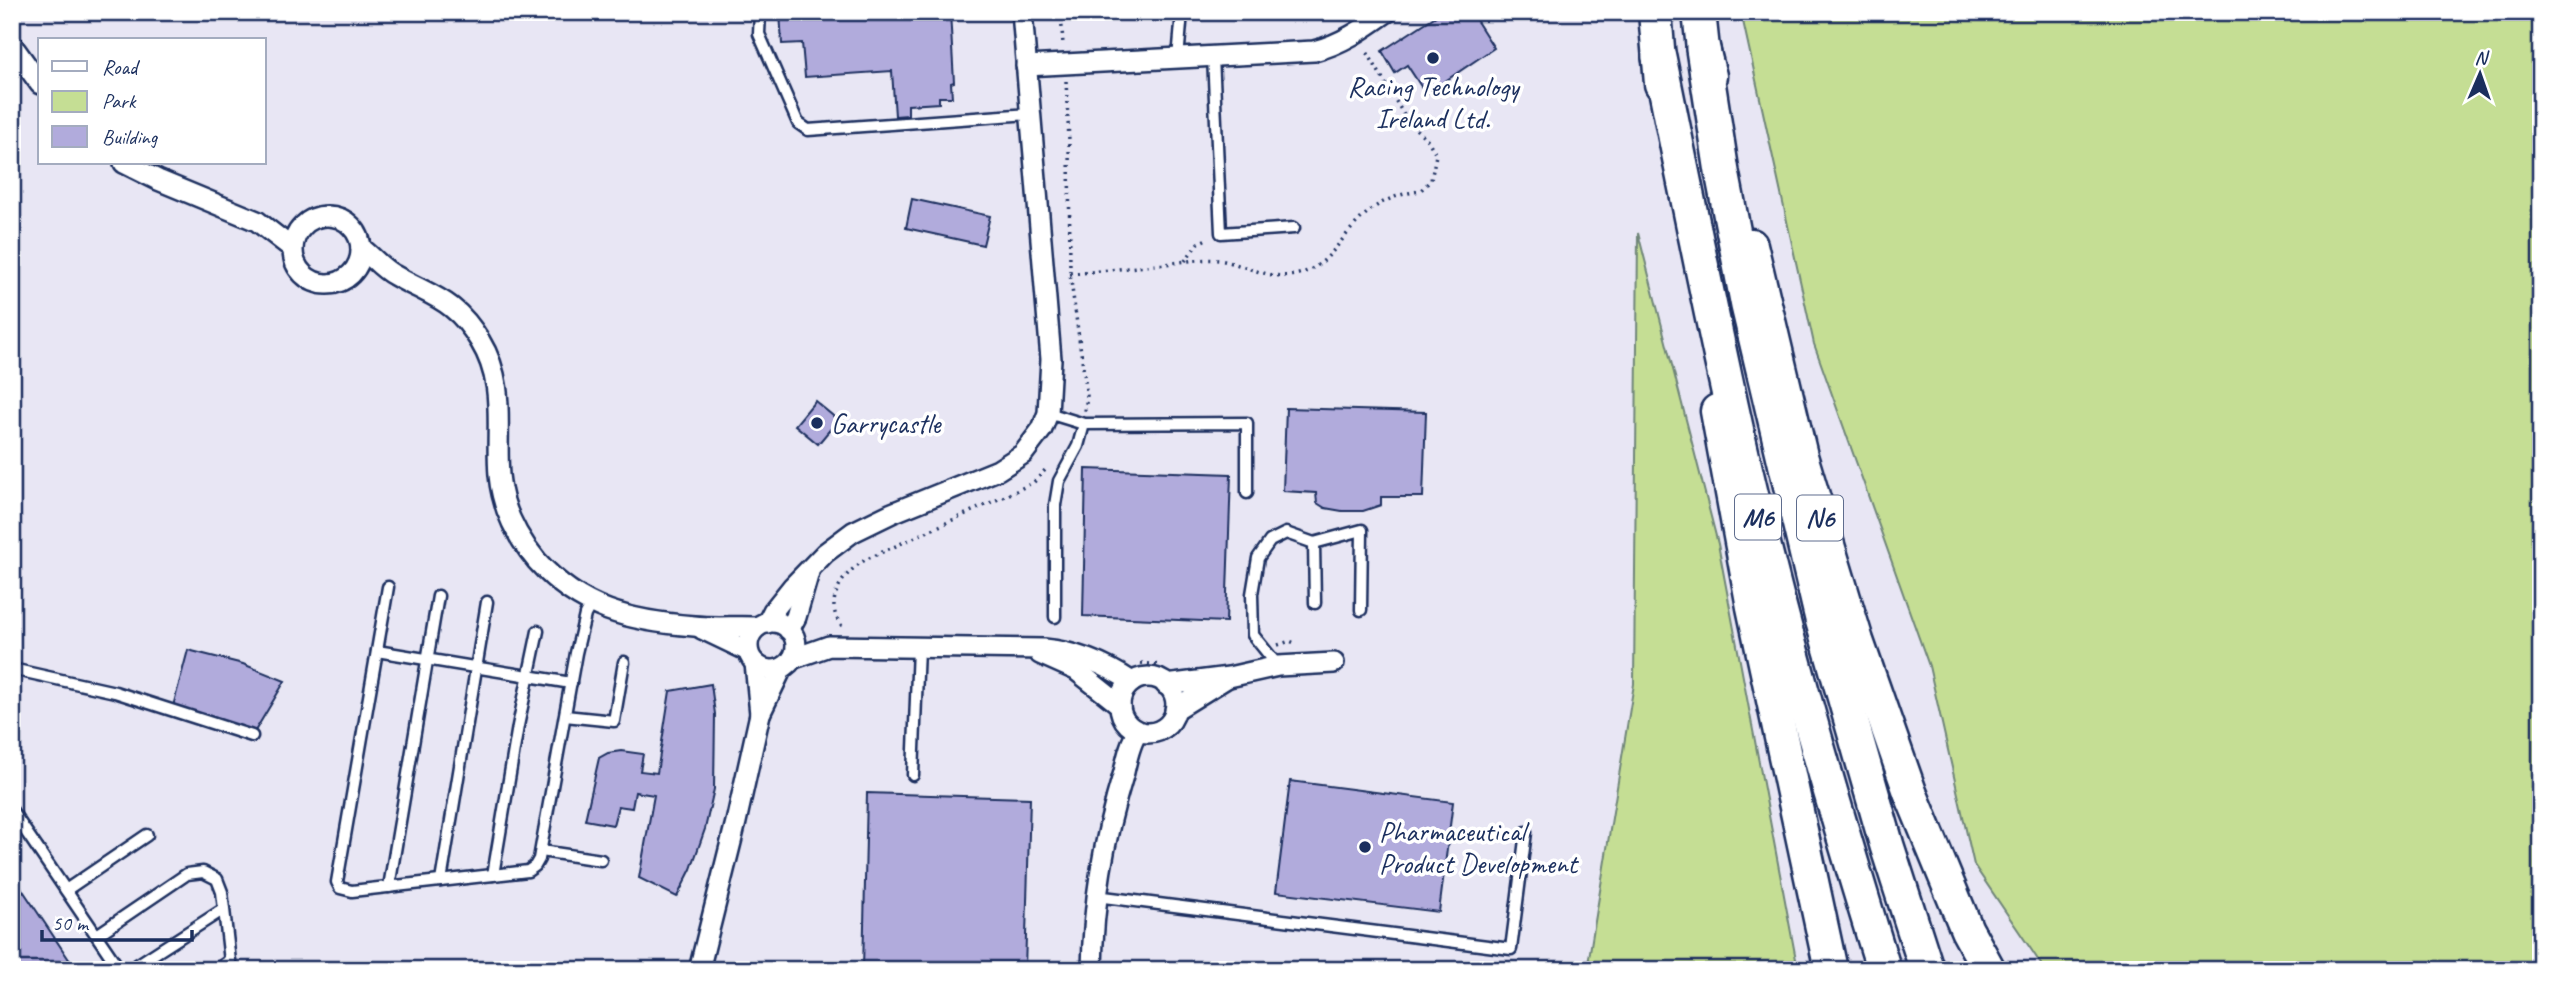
<svg xmlns="http://www.w3.org/2000/svg" width="2553" height="982" font-family="Caveat,sans-serif">
<style>
.green{fill:#c5de94;stroke:#708679;stroke-width:2}
.building{fill:#b1abdc;stroke:#1b2f5e;stroke-width:2}
.lines{fill:none;stroke-linecap:round;stroke-linejoin:round}
.service-casing{stroke:#1b2f5e;stroke-width:15}
.minor-casing{stroke:#1b2f5e;stroke-width:24}
.trunk-casing{stroke:#1b2f5e;stroke-width:37}
.motorway-casing{stroke:#1b2f5e;stroke-width:38}
.path{stroke:#1b2f5e;stroke-width:3.5;stroke-dasharray:2 5;stroke-linecap:butt}
.service{stroke:#fff;stroke-width:10}
.minor{stroke:#fff;stroke-width:19}
.trunk{stroke:#fff;stroke-width:32}
.motorway{stroke:#fff;stroke-width:33}
.poi-dot{fill:#1b2f5e;stroke:#fff;stroke-width:2.5}
.labels{text-anchor:middle;stroke-width:7;stroke-linejoin:round;paint-order:stroke}
.shield{fill:#fff;stroke:#5f6d8e;stroke-width:2}
.shield-label{font-size:26px;font-weight:bold;fill:#1b2f5e}
.poi-label{font-size:28px;fill:#1b2f5e;stroke:#fff;text-anchor:start}
</style>
<rect width="100%" height="100%" fill="#e8e6f4"/>
<filter id="ink" filterUnits="userSpaceOnUse"><feTurbulence type="fractalNoise" baseFrequency=".0143" numOctaves="2"/><feDisplacementMap in="SourceGraphic" scale="14" xChannelSelector="R" yChannelSelector="G"/><feConvolveMatrix kernelMatrix="1 2 1 2 8 2 1 2 1" color-interpolation-filters="sRGB"/></filter>
<g filter="url(#ink)">
<g class="green">
<path d="M1741 12H2541V970H2045L1974 865 1929 666 1814 344Z"/>
<path d="M1638 233 1718 544 1798 970H1587L1634 684Z"/>
</g>
<g class="building">
<path d="M780 12H950L954 82 951 83 952 97H939V103L908 105V115L895 116 892 71 805 77 802 43 782 44Z"/>
<path d="M1442 12H1471L1494 48 1426 94 1407 65 1395 73 1382 51Z"/>
<path d="M912 199 990 216 983 245 906 228Z"/>
<path d="M815 401 838 420 818 444 795 425Z"/>
<path d="M1286 408 1426 412 1423 497H1381V505L1363 511H1342L1325 508 1317 503 1316 493 1283 491Z"/>
<path d="M1086 469 1231 474 1226 622 1083 616Z"/>
<path d="M188 650 243 664 285 681 252 736 172 710Z"/>
<path d="M711 684 715 714 714 789 705 829 691 869 677 897 639 878 654 795 635 792 632 808 618 806 613 825 585 820 599 758 608 753 621 751 643 754 640 771 657 773 670 691Z"/>
<path d="M1290 781 1453 802 1439 912 1276 892Z"/>
<path d="M867 793 1030 798 1025 970H863Z"/>
<path d="M12 874 76 970H12Z"/>
</g>
<g class="lines">
<defs>
<g id="service">
<path d="M760 12 759 34 798 123 808 130 1030 114"/>
<path d="M1213 56 1221 233 1294 228"/>
<path d="M1178 59 1182 12"/>
<path d="M1048 413 1084 424 1247 423V493"/>
<path d="M1314 543 1315 603"/>
<path d="M388 587 337 882 340 888 352 891 528 871 535 866 539 859 576 653 585 615 591 604"/>
<path d="M1055 617V505L1059 481 1078 446 1084 424"/>
<path d="M377 651 571 683"/>
<path d="M1278 666 1253 635 1252 594 1258 558 1270 541 1286 533 1314 543 1362 530 1361 610"/>
<path d="M12 669 115 692 252 736"/>
<path d="M565 716 614 721 624 662"/>
<path d="M913 775 918 648"/>
<path d="M12 811 120 970"/>
<path d="M541 851 601 860"/>
<path d="M493 875 518 726 538 631"/>
<path d="M441 881 487 602"/>
<path d="M389 887 438 596"/>
<path d="M66 890 147 835"/>
<path d="M1096 896 1511 949 1526 832"/>
<path d="M97 935 187 874 203 872 217 879 222 892 231 970"/>
<path d="M129 970 224 909"/>
<path d="M216 970 230 960"/>
</g>
<g id="minor">
<path d="M12 45 40 84"/>
<path d="M1026 66 1314 51C1342 44 1363 29 1387 12"/>
<path d="M124 163 158 180 257 221 292 248"/>
<circle cx="327" cy="250" r="34"/>
<path d="M361 248C372 256 382 269 394 275 432 297 455 299 480 341 507 385 495 427 499 475 502 508 516 536 537 561 581 610 630 621 694 626 715 628 736 626 757 627"/>
<circle cx="772" cy="646" r="24"/>
<path d="M767 623 773 611 793 586 825 553 853 532 892 513 998 470 1023 454 1042 429 1048 413 1051 359 1022 12"/>
<path d="M702 629 748 651"/>
<path d="M789 630 796 617 809 572"/>
<path d="M1040 654 1076 670 1120 705"/>
<path d="M792 659 829 646 1044 649C1076 652 1105 664 1132 682"/>
<path d="M755 663 760 714"/>
<circle cx="1148" cy="705" r="28"/>
<path d="M1166 685 1229 677 1278 666 1334 663"/>
<path d="M1175 710 1225 679"/>
<path d="M699 970 736 822 760 714 782 668"/>
<path d="M1092 970C1093 902 1104 837 1124 772 1127 759 1130 742 1138 732"/>
</g>
<g id="trunk">
<path d="M1655 12 1661 84"/>
<path d="M1699 12 1703 49 1710 76"/>
<path d="M1751 245 1801 456 1857 641 1910 792 1967 930 1989 970"/>
<path d="M1717 411 1753 607 1831 970"/>
</g>
<g id="motorway">
<path d="M1703 49 1722 172 1748 306 1822 619 1887 846 1927 970"/>
<path d="M1659 57C1683 175 1706 292 1732 409 1773 598 1827 785 1884 970"/>
</g>
</defs>
<use href="#service" class="service-casing"/>
<use href="#minor" class="minor-casing"/>
<use href="#trunk" class="trunk-casing"/>
<use href="#motorway" class="motorway-casing"/>
<g class="path">
<path d="M1061 12 1063 45"/>
<path d="M1066 81 1069 140 1070 274 1087 395 1085 411"/>
<path d="M1185 261 1198 243 1209 238"/>
<path d="M1070 274C1102 271 1134 267 1166 264 1182 262 1202 258 1219 260 1245 264 1272 283 1302 273 1325 266 1337 245 1352 228 1372 205 1391 195 1420 191L1431 180 1436 155 1428 140 1408 122 1366 50"/>
<path d="M842 626C822 602 843 573 865 560L1016 491 1034 482 1047 468"/>
<path d="M1278 645 1290 641 1297 644"/>
<path d="M1141 663 1161 665"/>
</g>
<use href="#service" class="service"/>
<use href="#minor" class="minor"/>
<use href="#trunk" class="trunk"/>
<use href="#motorway" class="motorway"/>
</g>
</g>
<g class="poi-dot">
<circle cx="1433" cy="58" r="7"/>
<circle cx="817" cy="423" r="7"/>
<circle cx="1365" cy="847" r="7"/>
</g>
<g class="labels">
<g class="shield">
<rect x="1735" y="494.5" width="46" height="45" rx="5"/>
<rect x="1797" y="495.5" width="46" height="45" rx="5"/>
</g>
<g class="shield-label">
<text x="1758" y="526">M6</text>
<text x="1820" y="527">N6</text>
</g>
<g class="poi-label">
<text x="1433" y="96" text-anchor="middle">Racing Technology<tspan x="1433" dy="32">Ireland Ltd.</tspan></text>
<text x="831" y="433">Garrycastle</text>
<text x="1379" y="841">Pharmaceutical<tspan x="1379" dy="32">Product Development</tspan></text>
</g>
</g>
<rect width="2553" height="982" fill="none" stroke="#fff" stroke-width="42"/>
<rect x="21" y="21" width="2511" height="940" fill="none" stroke="#1b2f5e" stroke-width="2.5" filter="url(#ink)"/>
<rect x="38" y="38" width="228" height="126" fill="#ffffff" stroke="#a4acbf" stroke-width="2"/>
<rect x="52" y="61" width="35" height="10" fill="#ffffff" stroke="#a4acbf" stroke-width="2"/>
<text x="102" y="74" font-size="21" fill="#1b2f5e">Road</text>
<rect x="52" y="91" width="35" height="21" fill="#c5de94" stroke="#a4acbf" stroke-width="2"/>
<text x="102" y="108" font-size="21" fill="#1b2f5e">Park</text>
<rect x="52" y="126" width="35" height="21" fill="#b1abdc" stroke="#a4acbf" stroke-width="2"/>
<text x="102" y="144" font-size="21" fill="#1b2f5e">Building</text>
<g transform="translate(2480 74) rotate(2)" stroke="#ffffff" stroke-width="5" paint-order="stroke">
<path d="M0-5L12 26L0 18L-12 26Z" fill="#1b2f5e"/>
<text y="-10" font-size="19" font-weight="bold" text-anchor="middle" fill="#1b2f5e">N</text>
</g>
<path d="M42 930v10h150v-10" fill="none" stroke="#1b2f5e" stroke-width="3.5"/>
<text x="52" y="930" font-size="21" fill="#1b2f5e" stroke="#ffffff" stroke-width="5" paint-order="stroke">50 m</text>
</svg>
